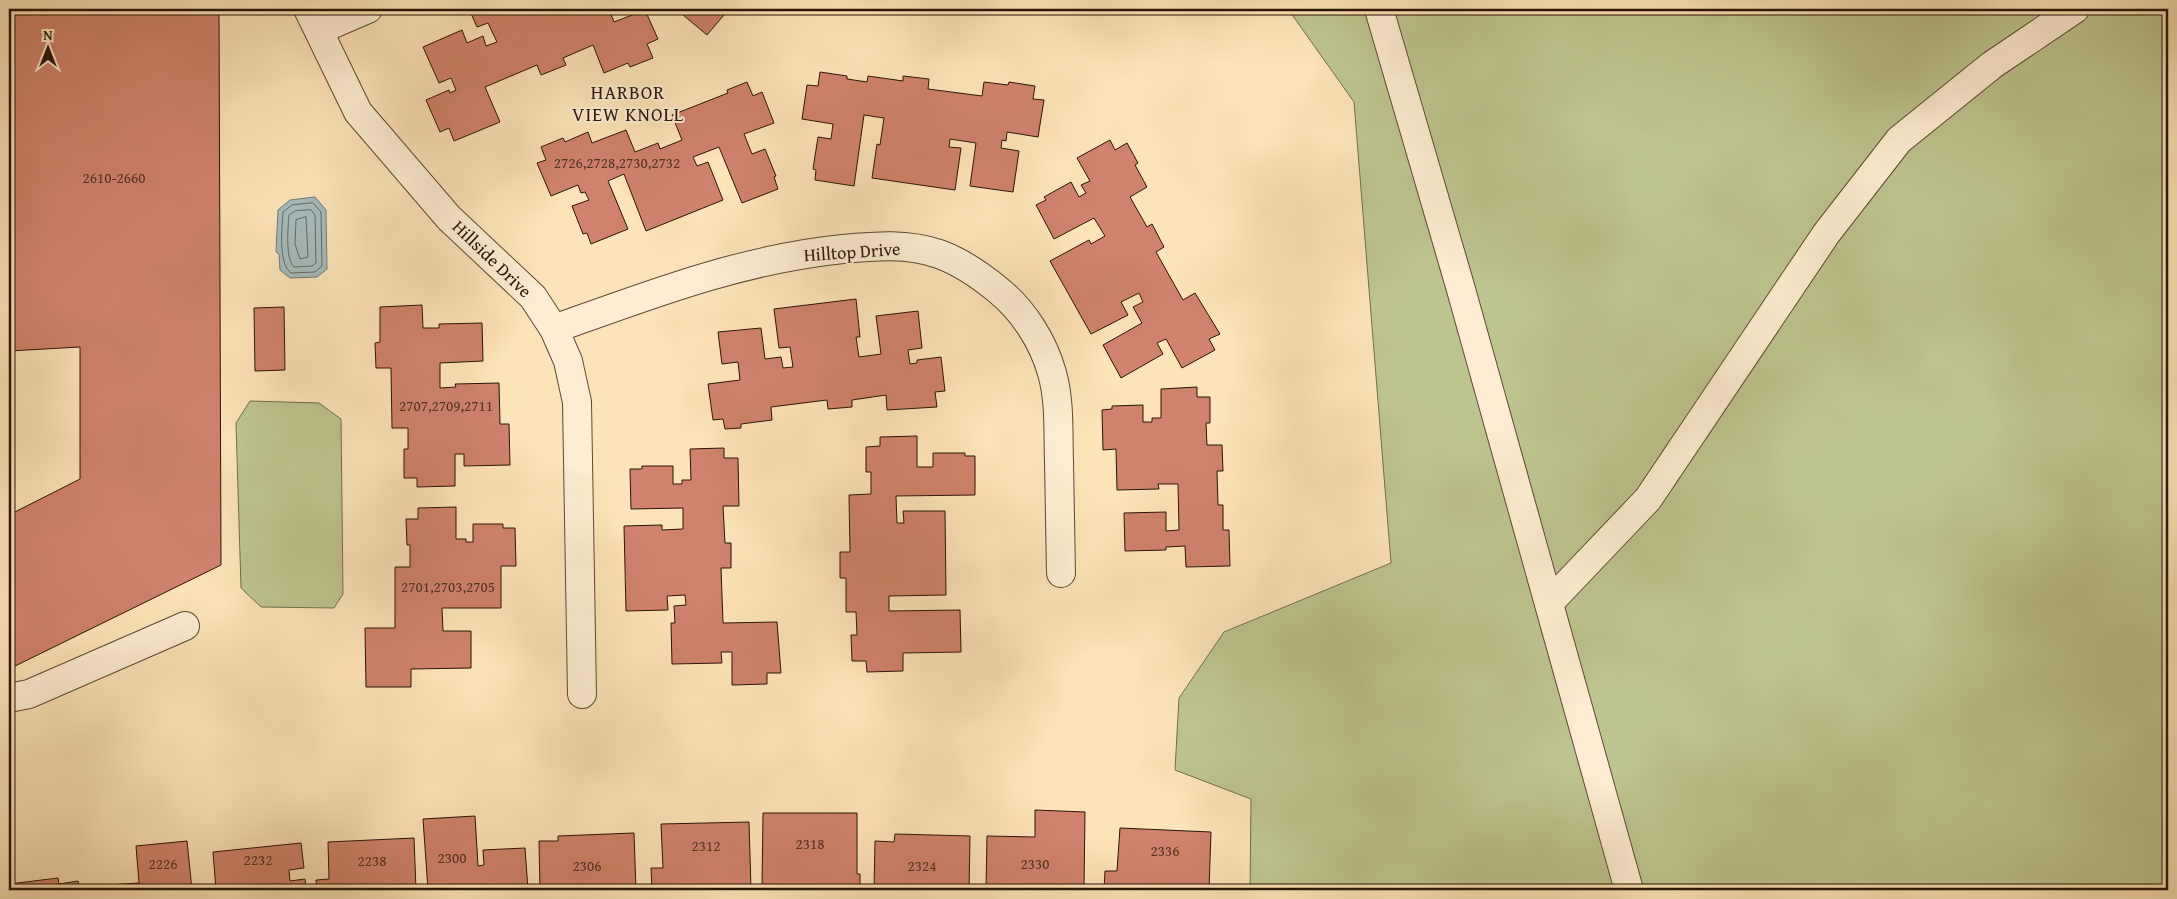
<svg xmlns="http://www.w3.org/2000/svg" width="2177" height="899" font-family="'Gentium Book Plus',serif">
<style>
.green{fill:#bec490;stroke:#736c4c}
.water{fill:#a5bbbb;stroke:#737873}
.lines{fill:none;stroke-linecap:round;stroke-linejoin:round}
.shore{stroke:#666861;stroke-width:1}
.building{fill:#d0826c;stroke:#281407}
.minor-casing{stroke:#5d4834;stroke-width:30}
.minor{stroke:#feedd2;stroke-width:28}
.labels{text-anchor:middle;stroke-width:4;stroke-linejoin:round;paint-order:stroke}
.number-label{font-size:15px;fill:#523020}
.street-label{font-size:18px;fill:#281407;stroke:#feedd2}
.neighbourhood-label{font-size:19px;letter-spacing:1px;fill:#281407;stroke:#feedd2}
</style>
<rect width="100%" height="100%" fill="#fde3b9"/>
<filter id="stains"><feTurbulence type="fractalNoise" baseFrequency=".004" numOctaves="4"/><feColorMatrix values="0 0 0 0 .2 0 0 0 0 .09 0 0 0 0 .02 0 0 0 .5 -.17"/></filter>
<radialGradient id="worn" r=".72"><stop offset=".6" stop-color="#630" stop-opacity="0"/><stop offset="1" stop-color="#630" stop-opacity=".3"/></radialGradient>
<g class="green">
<path d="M1288 9H2168V890H1250L1251 799 1175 770 1179 698 1224 632 1391 563 1354 102Z"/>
<path d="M250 401 319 403 341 419 343 594 334 608 261 607 241 588 236 423Z"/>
</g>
<path class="water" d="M315 197 326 210 327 269 317 277 290 278 280 270 279 254 276 252 278 210 290 200Z"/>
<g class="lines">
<g class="shore">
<path d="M313 203 321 212 322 266 315 272 291 273C278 263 282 229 283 212L292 205Z"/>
<path d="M311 210 315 215 316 263 312 266 294 267C285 259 288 227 289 215L295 211Z"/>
<path d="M306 217 308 257 300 259 295 244 296 220Z"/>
</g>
</g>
<g class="building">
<path d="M9 9H219L221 565 11 668 9 664V515L80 479V347L9 351Z"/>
<path d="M469 9H559L561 13 571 9H609L614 22 645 10 658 39 647 44 653 58 630 67 628 63 604 73 593 45 563 58 566 65 541 75 537 65 485 87 500 122 454 141 449 128 440 132 426 100 449 90 450 93 456 90 451 78 439 83 423 47 462 30 467 43 483 36 486 46 497 42 488 23 477 27Z"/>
<path d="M676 9H729L707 35Z"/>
<path d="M820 72 847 76V79L867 82 868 76 903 81V76L929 79 928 89 982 96 984 82 1008 85 1009 82 1035 86 1033 99 1044 100 1038 137 1007 132 1006 141 1002 140 1001 148 1019 151 1013 192 970 186 976 143 950 139 949 147 961 148 955 190 872 178 877 144 880 145 884 118 864 115 854 186 815 180 816 170 813 169 818 137 831 139 833 124 802 119 807 85 818 86Z"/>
<path d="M747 82 753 96 762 92 774 123 744 134 752 154 765 149 776 176 774 177 778 189 742 203 719 147 693 157 697 166 708 162 723 200 646 231 624 174 608 181 628 229 591 244 587 233 583 234 572 206 589 200 585 192 581 193 578 185 551 196 537 163 546 160 541 147 563 138 565 142 588 132 592 143 626 130 635 152 658 143 660 149 682 140 672 115 728 93 727 90Z"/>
<path d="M1110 140 1115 150 1127 143 1138 163 1135 165 1147 187 1130 197 1147 227 1152 224 1164 247 1156 252 1183 300 1195 293 1220 334 1209 339 1215 350 1182 368 1166 339 1157 343 1163 354 1121 378 1103 345 1142 323 1133 307 1143 302 1139 293 1121 302 1128 315 1091 334 1050 261 1089 240 1091 244 1105 236 1094 218 1054 239 1036 205 1046 200 1044 197 1071 182 1079 197 1086 193 1081 185 1090 181 1077 158Z"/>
<path d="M856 299 860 337H856L859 357 881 354 876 316 918 311 922 348 908 350 910 364 917 363V360L941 357 945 391 935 392 937 407 887 410 886 395 852 400V407L828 409 827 400 771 407 772 420 741 424V428L725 429 723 419 713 420 708 384 740 380 738 362 722 364 718 332 761 328 765 359 781 357 783 368 793 367 790 347 779 348 774 309Z"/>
<path d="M422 305 423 328H439V324L482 323 483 361 440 363V388L456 387 455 384 499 383 500 424H509L510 465 464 466V454H455V486L417 487V478H404V449H408V428H392L391 368H376L375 343 380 342V307Z"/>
<path d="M284 307 285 370 255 371 254 308Z"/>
<path d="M1197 387V397H1210V423H1206L1207 445H1222L1223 471H1217L1218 505H1223V530H1229L1230 566 1186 567 1185 546 1166 547V550L1125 551 1124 513 1166 512V531L1179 530 1178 484H1158L1159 489 1117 490 1116 449 1103 450 1102 410 1112 409V406L1143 405V422H1152V418H1161V389Z"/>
<path d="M917 436V467H933V453H965V456H975V495L896 496 897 523H904L903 511H945L946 595 889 596V611L960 610 961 652 903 653V671L867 672 866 661H852L851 635H857L856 612H846V578H840V552H850L849 495 871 494V472H866V447L880 446V437Z"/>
<path d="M724 448V458H738L739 506H723L725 543H731V568H721L723 623 777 622 781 673H767V684L732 685V652H721L722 663 672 664 671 623H675L674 606 686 605 685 595 667 596 668 610 626 611 624 526 662 525V530L683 529V508L631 509 630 469H642V466H673V484H682V480H691L690 449Z"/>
<path d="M456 507V539H466V542H473V524H503V528H515L516 566H501V608H442L443 631H471V668L411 669V687H366L365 628H395V567H410V545H407L406 519H418V508Z"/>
<path d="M1035 810 1085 812 1084 890H986L987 836 1035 837Z"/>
<path d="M763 813H857V874H860V890H784V887H762Z"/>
<path d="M475 816 478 866 484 865 483 850 525 848 528 890H428L423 819Z"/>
<path d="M749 822 751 889 652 890 651 868H663L661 824Z"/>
<path d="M1120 828 1211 832 1209 890H1104L1105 871H1117Z"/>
<path d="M634 833 636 890H540L539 841H558V836Z"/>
<path d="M895 834 970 836 969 890H874L875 841 894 842Z"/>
<path d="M414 838 416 890H419H317L316 880 329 879 328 842Z"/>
<path d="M187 841 192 890H92V886L139 883 136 846Z"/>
<path d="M301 843 304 868 289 870 290 881 305 879 306 890H216L213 852Z"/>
<path d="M58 878 59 884 78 881 80 890H9V884Z"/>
</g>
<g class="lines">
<defs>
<g id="minor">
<path d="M308 9 358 112 449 218 533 297 554 329 568 361 577 402 582 694"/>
<path d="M1379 9 1460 286 1629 890"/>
<path d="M319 30 368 9"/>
<path d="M554 329C649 295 742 259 843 249 875 246 908 243 939 254 961 262 980 275 998 290 1023 310 1043 341 1052 373 1060 401 1058 432 1059 461 1060 499 1060 536 1061 573"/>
<path d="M1549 603 1648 499 1826 234 1899 140 1992 65 2075 9"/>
<path d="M9 698 29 694 185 626"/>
</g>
</defs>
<use href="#minor" class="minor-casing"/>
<use href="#minor" class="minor"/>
</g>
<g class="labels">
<g class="number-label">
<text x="617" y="168">2726,2728,2730,2732</text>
<text x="114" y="183">2610-2660</text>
<text x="446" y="411">2707,2709,2711</text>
<text x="448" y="592">2701,2703,2705</text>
<text x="810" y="849">2318</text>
<text x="706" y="851">2312</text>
<text x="1165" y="856">2336</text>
<text x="452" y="863">2300</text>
<text x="258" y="865">2232</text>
<text x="372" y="866">2238</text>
<text x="163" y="869">2226</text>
<text x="1035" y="869">2330</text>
<text x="587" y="871">2306</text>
<text x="922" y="871">2324</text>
</g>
<g class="street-label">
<text transform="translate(852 252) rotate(-4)" y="6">Hilltop Drive</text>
<text transform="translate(492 259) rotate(44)" y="6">Hillside Drive</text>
</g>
<g class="neighbourhood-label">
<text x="628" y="99">HARBOR<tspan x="628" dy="22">VIEW KNOLL</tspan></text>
</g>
</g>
<rect width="2177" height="899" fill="none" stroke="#fde3b9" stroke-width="30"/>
<rect x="10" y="10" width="2157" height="879" fill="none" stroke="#281407" stroke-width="2.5"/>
<rect x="15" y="15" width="2147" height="869" fill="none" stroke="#281407"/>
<g transform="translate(48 48)" stroke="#feedd2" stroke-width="4" paint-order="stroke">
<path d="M0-4L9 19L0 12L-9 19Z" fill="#281407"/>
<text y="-8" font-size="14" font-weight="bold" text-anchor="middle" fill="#281407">N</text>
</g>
<rect width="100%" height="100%" filter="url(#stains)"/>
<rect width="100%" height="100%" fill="url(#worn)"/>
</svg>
